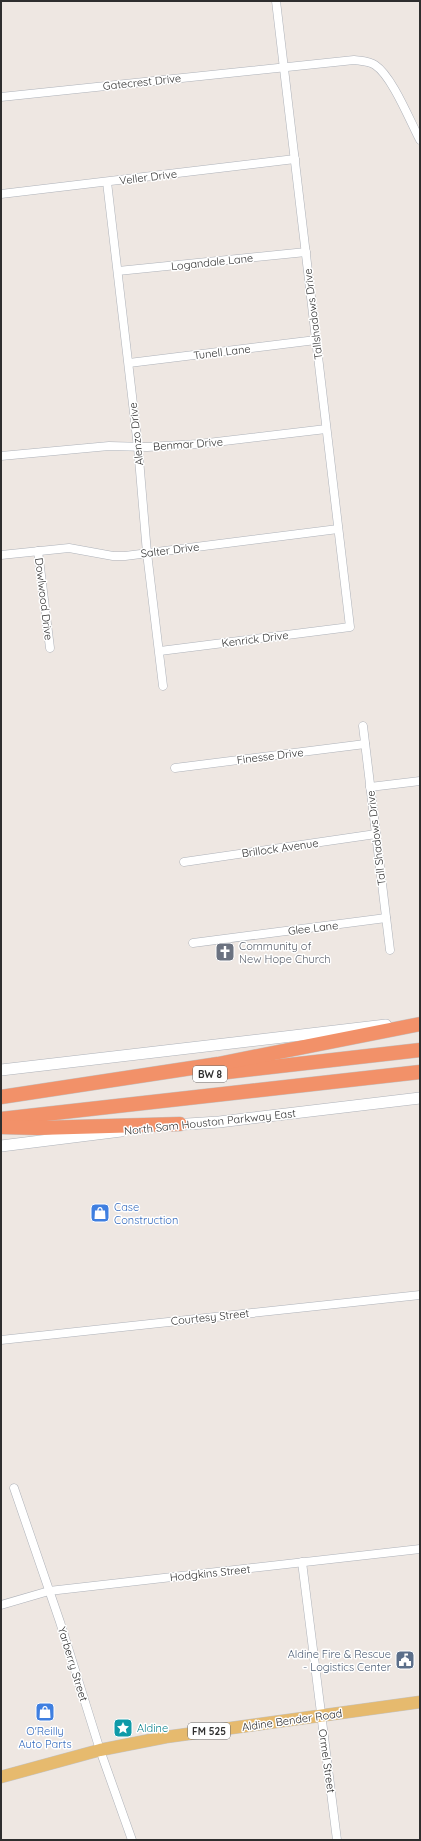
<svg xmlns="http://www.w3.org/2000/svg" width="421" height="1841" font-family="Quicksand,sans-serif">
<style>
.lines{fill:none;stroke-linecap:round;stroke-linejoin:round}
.street-casing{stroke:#aeb2b9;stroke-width:9}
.secondary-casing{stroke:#aeb2b9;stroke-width:12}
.primary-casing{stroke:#c4c4c4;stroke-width:13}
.highway-casing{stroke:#c4c4c4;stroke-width:15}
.street{stroke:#fff;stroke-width:8}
.secondary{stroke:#fff;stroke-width:11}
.primary{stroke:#e6ba6e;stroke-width:12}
.highway{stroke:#f29169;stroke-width:14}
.labels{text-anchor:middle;stroke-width:3;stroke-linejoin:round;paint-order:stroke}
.shield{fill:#fff;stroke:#6d6d6d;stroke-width:1}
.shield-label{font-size:10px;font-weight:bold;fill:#2e2e2e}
.street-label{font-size:11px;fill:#2e2e2e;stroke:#fff}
.worship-label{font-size:11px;fill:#5b616d;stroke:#fff;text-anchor:start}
.shop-label{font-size:11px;fill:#366cbe;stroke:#fff;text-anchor:start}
.service-label{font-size:11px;fill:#4e5e75;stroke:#fff;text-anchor:end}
.culture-label{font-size:11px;fill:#0d838f;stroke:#fff;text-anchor:start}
</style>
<rect width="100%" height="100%" fill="#eee7e2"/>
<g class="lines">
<defs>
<g id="street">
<path d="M1 97 354 60C361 61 369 61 375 65 392 76 410 121 420 140"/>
<path d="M107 182 138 447 147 553 163 686"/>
<path d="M1 194 295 159"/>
<path d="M118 271 306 252"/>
<path d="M129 363 316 340"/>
<path d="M1 456 109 446 147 447 199 444 326 429"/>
<path d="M38 551 50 648"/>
<path d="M1 555 69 548 113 556H125L338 529"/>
<path d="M160 651 350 627 276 1"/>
<path d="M363 726 390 950"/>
<path d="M175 768 365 744"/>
<path d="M370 787 420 781"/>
<path d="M184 862 376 834"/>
<path d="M193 943 386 918"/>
<path d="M1 1340 420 1295"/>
<path d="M14 1488 60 1622 100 1750 132 1840"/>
<path d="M302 1562 337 1840"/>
<path d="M1 1605 49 1591 420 1549"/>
</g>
<g id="secondary">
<path d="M1 1070 386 1025"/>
<path d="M172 1125 219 1122 420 1098"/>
<path d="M1 1146 121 1131"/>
</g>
<path id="primary" d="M1 1777 100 1750 166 1737 420 1702"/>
<g id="highway">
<path d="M210 1074 420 1050"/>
<path d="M1 1097 218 1064 420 1024"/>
<path d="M1 1119 420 1072"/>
<path d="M1 1127 38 1128 180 1124"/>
</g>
</defs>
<use href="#street" class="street-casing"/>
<use href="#secondary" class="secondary-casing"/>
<use href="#primary" class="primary-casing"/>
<use href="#highway" class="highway-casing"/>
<use href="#street" class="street"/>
<use href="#secondary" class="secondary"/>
<use href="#primary" class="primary"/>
<use href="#highway" class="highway"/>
</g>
<defs>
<symbol id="church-square" viewBox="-11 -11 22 22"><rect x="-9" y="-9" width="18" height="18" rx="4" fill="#6b7280" stroke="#fff"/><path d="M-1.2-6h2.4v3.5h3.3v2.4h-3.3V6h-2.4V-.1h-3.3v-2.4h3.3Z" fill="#fff"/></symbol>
<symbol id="shop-square" viewBox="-11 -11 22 22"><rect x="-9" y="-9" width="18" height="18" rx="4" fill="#3f7fe0" stroke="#fff"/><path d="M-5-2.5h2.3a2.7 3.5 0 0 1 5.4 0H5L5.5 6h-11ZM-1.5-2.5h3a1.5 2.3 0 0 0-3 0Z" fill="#fff"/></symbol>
<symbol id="civic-square" viewBox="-11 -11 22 22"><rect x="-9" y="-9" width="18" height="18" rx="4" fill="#5c6f8a" stroke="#fff"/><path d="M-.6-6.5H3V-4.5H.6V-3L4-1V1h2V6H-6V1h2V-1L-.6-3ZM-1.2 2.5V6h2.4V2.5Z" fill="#fff"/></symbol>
<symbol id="sight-square" viewBox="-11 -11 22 22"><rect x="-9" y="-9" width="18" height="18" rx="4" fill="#0f9aa8" stroke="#fff"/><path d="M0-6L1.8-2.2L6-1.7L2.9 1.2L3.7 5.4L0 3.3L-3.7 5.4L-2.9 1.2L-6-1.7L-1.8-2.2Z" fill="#fff"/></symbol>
</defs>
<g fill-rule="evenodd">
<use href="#church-square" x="214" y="941" width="22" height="22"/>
<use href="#shop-square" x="89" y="1202" width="22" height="22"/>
<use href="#civic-square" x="394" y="1649" width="22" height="22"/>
<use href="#shop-square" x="34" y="1701" width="22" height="22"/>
<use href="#sight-square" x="112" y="1717" width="22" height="22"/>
</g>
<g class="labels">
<g class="shield">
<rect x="193" y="1066" width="34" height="16" rx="3"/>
<rect x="188" y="1723" width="42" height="16" rx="3"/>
</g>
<g class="shield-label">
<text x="210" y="1078">BW 8</text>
<text x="209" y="1735">FM 525</text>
</g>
<g class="street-label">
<text transform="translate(142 82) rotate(-6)" y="4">Gatecrest Drive</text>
<text transform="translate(148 177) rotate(-7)" y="4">Veller Drive</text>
<text transform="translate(212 262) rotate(-6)" y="4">Logandale Lane</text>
<text transform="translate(313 314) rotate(-97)" y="4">Tallshadows Drive</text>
<text transform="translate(222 352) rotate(-7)" y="4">Tunell Lane</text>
<text transform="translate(136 434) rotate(-96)" y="4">Alenzo Drive</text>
<text transform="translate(188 444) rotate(-4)" y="4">Benmar Drive</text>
<text transform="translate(170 550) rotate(-7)" y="4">Salter Drive</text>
<text transform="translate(44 599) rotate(83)" y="4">Dowlwood Drive</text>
<text transform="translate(255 639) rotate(-7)" y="4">Kenrick Drive</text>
<text transform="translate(270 756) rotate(-7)" y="4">Finesse Drive</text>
<text transform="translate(376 838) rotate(-97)" y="4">Tall Shadows Drive</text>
<text transform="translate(280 848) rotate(-8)" y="4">Brillock Avenue</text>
<text transform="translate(313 928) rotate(-7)" y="4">Glee Lane</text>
<text transform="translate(210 1122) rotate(-6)" y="4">North Sam Houston Parkway East</text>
<text transform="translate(210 1317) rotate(-6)" y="4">Courtesy Street</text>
<text transform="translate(210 1573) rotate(-6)" y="4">Hodgkins Street</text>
<text transform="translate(73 1664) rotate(73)" y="4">Yarberry Street</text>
<text transform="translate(292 1720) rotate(-8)" y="4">Aldine Bender Road</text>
<text transform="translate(327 1761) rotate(82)" y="4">Ormel Street</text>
</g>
<g class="worship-label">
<text x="239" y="950">Community of<tspan x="239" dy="13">New Hope Church</tspan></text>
</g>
<g class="shop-label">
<text x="114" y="1211">Case<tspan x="114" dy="13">Construction</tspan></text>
<text x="45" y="1735" text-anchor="middle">O'Reilly<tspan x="45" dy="13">Auto Parts</tspan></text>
</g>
<g class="service-label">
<text x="391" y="1658">Aldine Fire &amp; Rescue<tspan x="391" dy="13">- Logistics Center</tspan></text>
</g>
<g class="culture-label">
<text x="137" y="1732">Aldine</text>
</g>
</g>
<rect width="421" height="1841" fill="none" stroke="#2e2e2e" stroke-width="4"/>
</svg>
